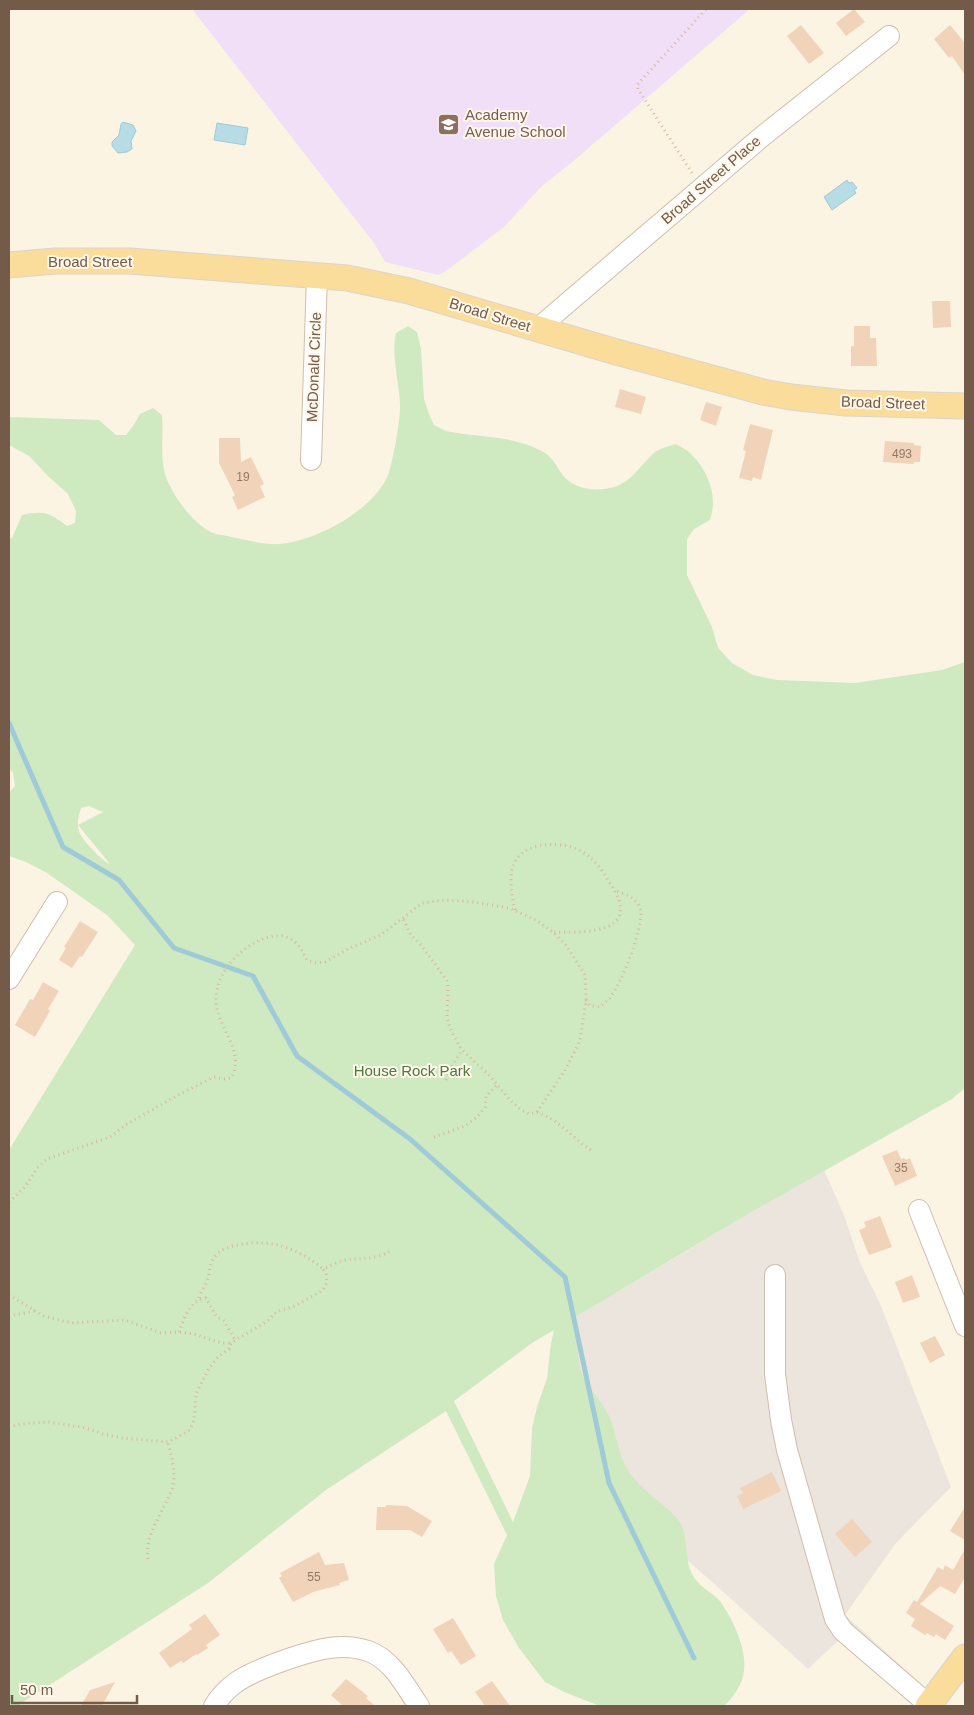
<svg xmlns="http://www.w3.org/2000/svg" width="974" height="1715" font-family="Helvetica,sans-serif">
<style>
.industrial{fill:#ebe5dd}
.education{fill:#f1dff8}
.green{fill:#cfe9c1;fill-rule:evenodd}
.water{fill:#b7dce5;stroke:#9ecbd7}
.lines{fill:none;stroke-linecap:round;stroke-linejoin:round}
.stream{stroke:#9ecbd7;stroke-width:5}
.building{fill:#f1d3ba}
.minor-casing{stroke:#cfbeac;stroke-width:22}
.major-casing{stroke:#dbd4d0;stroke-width:27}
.path{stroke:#d6b79e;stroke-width:3;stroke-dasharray:1 4;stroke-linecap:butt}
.minor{stroke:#fff;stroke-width:20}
.major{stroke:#fadd9b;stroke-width:25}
.labels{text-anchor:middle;stroke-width:4;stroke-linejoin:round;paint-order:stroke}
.number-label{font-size:12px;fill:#937965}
.education-label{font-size:15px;fill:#785e54;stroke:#fff7e9;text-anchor:start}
.street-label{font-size:15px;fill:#745b49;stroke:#fff7e9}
.park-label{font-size:15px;fill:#4e7941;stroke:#fff7e9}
</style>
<rect width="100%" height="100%" fill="#fcf4e3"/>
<path class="industrial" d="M824 1170 844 1215 859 1260 881 1306 951 1487 896 1543 845 1615 919 1682 906 1696 840 1639 808 1669 740 1607 611 1492 557 1328 687 1251 748 1214Z"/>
<path class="education" d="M192 9H750L570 164 543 185 504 227 446 271 438 275 385 262 374 243Z"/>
<path class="green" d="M408 326 417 332 421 349 424 399 429 414 434 425 446 431C478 438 517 435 545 453 553 458 557 467 562 474 573 490 597 492 614 487 632 482 642 463 655 452 661 448 669 446 676 444 681 447 688 450 692 455 709 472 718 497 710 520L694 529 687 539V575L712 627 718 648 732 663 753 675 777 680 855 683 942 670 965 662V1088L952 1099 748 1214 574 1318C578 1335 576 1354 581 1371 586 1386 602 1401 609 1416 616 1431 617 1448 624 1463 635 1487 658 1498 676 1517 690 1532 683 1556 692 1574 698 1586 710 1591 719 1600 732 1617 747 1649 744 1670 743 1684 734 1696 724 1706H600L564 1692 545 1682 519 1648 503 1620 496 1596 494 1564 507 1535 446 1411 326 1490 208 1583 20 1704V1706H9V1150L135 945 107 915 47 873 26 862 9 856V792L15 786 13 773 9 768V538H12L22 515C44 510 50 513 67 526L75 523 76 511 68 494 49 477 29 456 9 445V417L99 420 116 435H126L133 426 140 414 153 408 162 415C164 439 158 464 170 486 178 502 193 522 209 531 215 535 225 535 231 537 247 540 264 545 280 544 316 541 374 510 388 475 393 462 401 417 400 404 399 380 391 356 396 333ZM89 806 103 812 78 825 110 864C102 860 97 854 91 848 77 833 75 827 81 808ZM554 1330 551 1343 547 1378 537 1407 532 1428 530 1476 513 1522 454 1401 532 1343Z"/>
<g class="water">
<path d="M123 122 133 125 136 131 131 141 132 149 127 152 118 153 112 146V142L119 135 121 124Z"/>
<path d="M217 123 248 128 245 145 214 140Z"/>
<path d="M847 180 849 183 852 182 857 188 854 190 856 193 832 210 824 197Z"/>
</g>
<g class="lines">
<path class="stream" d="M9 723 63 847 119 880 174 948 253 976 297 1056 410 1139 565 1277 609 1483 694 1658"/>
</g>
<g class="building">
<path d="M854 9 865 22 846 36 836 23Z"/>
<path d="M801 25 824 53 809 64 787 36Z"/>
<path d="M950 25 965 43V75L952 56 949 58 934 39Z"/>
<path d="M932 301H950L951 327 933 328Z"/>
<path d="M854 326H870V338H876L877 366H851V346H854Z"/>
<path d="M620 389 646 397 641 414 615 407Z"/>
<path d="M706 402 722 407 716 426 700 420Z"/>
<path d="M750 424 773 430 761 480 753 477 752 481 739 478 746 451 743 450Z"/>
<path d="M219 438H240L241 462 251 457 264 484 260 486 265 497 238 510 232 497 235 495 219 463Z"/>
<path d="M885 441 914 443V445L921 446 920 462H914V464L883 462Z"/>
<path d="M80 921 98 932 82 957 80 956 72 968 59 960 66 948 64 947Z"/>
<path d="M43 982 59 991 48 1009 50 1011 35 1037 15 1025 30 999 33 1000Z"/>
<path d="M897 1150 901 1159 904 1158 906 1160 910 1158 917 1176 895 1186 882 1156Z"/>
<path d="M880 1216 892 1247 869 1255 859 1230 866 1227 864 1222Z"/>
<path d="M912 1275 920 1297 903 1303 895 1282Z"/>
<path d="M935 1336 945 1355 930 1363 920 1343Z"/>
<path d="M772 1472 781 1491 743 1509 737 1496 743 1493 740 1488Z"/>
<path d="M386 1505 407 1506 432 1521 422 1537 410 1530H376L377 1507H386Z"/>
<path d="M965 1507V1540L950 1531Z"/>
<path d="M852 1519 872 1542 855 1557 835 1534Z"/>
<path d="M965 1549V1577L955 1594 940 1586 920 1604 954 1626 945 1640 936 1634 934 1637 927 1633 925 1635 911 1626 915 1619 906 1613 914 1600 917 1602 938 1567 943 1570 945 1565 953 1570Z"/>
<path d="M319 1552 325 1565 344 1563 349 1580 339 1583 340 1585 313 1592 293 1602 279 1578 282 1576 280 1573Z"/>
<path d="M205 1614 220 1635 206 1645 208 1648 197 1655 196 1654 183 1663 181 1661 170 1668 159 1653 192 1629 189 1625Z"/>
<path d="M453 1618 476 1656 461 1665 451 1651 448 1653 433 1629Z"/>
<path d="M346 1679 368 1696 366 1698 375 1706H343L331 1695Z"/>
<path d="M492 1681 510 1706H485L475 1692Z"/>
<path d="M115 1682 102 1706H81L90 1690Z"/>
</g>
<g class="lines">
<defs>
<g id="minor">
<path d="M537 329 759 139 889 36"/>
<path d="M311 460 317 275"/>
<path d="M9 979 57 902"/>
<path d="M919 1210 965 1326"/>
<path d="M775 1275V1374L781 1420 787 1450 835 1619 843 1631 929 1705"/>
<path d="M214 1706C219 1698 226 1690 234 1684 252 1670 300 1654 323 1649 338 1646 354 1646 368 1651 393 1660 405 1686 419 1706"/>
</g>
<g id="major">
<path d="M9 265 55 261H130L347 278 409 291 613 351 763 392 791 397 846 403 965 406"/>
<path d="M928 1706 965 1657"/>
</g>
</defs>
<use href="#minor" class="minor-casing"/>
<use href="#major" class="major-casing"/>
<g class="path">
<path d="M692 173 638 89 637 85 706 9"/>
<path d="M515 910C512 895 508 879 514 864 523 841 564 840 582 852 595 859 602 870 610 883 644 933 588 933 553 932"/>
<path d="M586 1000 590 1006 600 1007C603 1004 606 1002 609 999 620 987 646 923 640 908 636 898 626 894 616 891"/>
<path d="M446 1080 449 1071 462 1050"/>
<path d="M537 1112C560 1120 574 1140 594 1152"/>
<path d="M434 1137 465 1126 476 1118 485 1107 486 1096 497 1085"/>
<path d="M9 1202 25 1187 38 1167 47 1159 110 1137 127 1124 180 1094 214 1077 223 1079 231 1078C245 1055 222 1031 217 1009 215 1003 216 992 218 986 223 961 265 925 291 939 299 944 303 952 307 960L316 963 325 962 348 949 381 935 422 903 445 900 473 902 509 908 536 920 553 932 565 944 573 956 585 975 586 1000 580 1041 565 1070 537 1112 530 1114 521 1110 510 1100 490 1076 462 1050 450 1029 447 1016 448 982 421 945 411 935 402 917"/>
<path d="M9 1295 44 1316 71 1323 125 1320 161 1333 179 1332 194 1334 221 1343H231"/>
<path d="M199 1298C201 1291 207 1284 208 1277 210 1269 210 1262 216 1255 224 1247 232 1246 244 1244 273 1239 301 1250 323 1269"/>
<path d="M9 1316 35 1311"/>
<path d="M179 1332C184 1319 190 1299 206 1298L216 1316 224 1321 235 1340"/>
<path d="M9 1427 20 1424 47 1422 82 1427 103 1434 122 1438 168 1442 190 1430 194 1420 196 1394 208 1370 218 1357 229 1349 231 1343 269 1320 276 1312 295 1306 323 1290 327 1282 326 1274 323 1269C329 1267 335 1263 341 1261 360 1257 374 1261 392 1250"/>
<path d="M148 1559C144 1535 164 1511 172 1489 177 1474 171 1456 168 1442"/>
</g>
<use href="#minor" class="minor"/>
<use href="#major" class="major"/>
</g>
<defs>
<symbol id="school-square" viewBox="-11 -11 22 22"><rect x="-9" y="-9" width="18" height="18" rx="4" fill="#8d6e63" stroke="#fff7e9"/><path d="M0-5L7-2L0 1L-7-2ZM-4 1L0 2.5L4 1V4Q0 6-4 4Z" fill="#fff"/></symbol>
</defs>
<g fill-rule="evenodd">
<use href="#school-square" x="436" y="112" width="25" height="25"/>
</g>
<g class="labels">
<g class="number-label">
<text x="902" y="458">493</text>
<text x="243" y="481">19</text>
<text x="901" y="1172">35</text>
<text x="314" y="1581">55</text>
</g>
<g class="education-label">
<text x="465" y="120">Academy<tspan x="465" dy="17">Avenue School</tspan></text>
</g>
<g class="street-label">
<text transform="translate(711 180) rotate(-41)" y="5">Broad Street Place</text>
<text x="90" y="267">Broad Street</text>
<text transform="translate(490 315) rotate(17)" y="5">Broad Street</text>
<text transform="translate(314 367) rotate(-88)" y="5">McDonald Circle</text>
<text transform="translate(883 403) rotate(2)" y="5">Broad Street</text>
</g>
<g class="park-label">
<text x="412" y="1076">House Rock Park</text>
</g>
</g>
<rect width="974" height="1715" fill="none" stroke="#745b49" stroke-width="20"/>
<path d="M12 1695v8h125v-8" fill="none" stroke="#745b49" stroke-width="2.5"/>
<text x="20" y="1695" font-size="15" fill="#745b49" stroke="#fff7e9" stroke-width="4" paint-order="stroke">50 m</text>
</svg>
